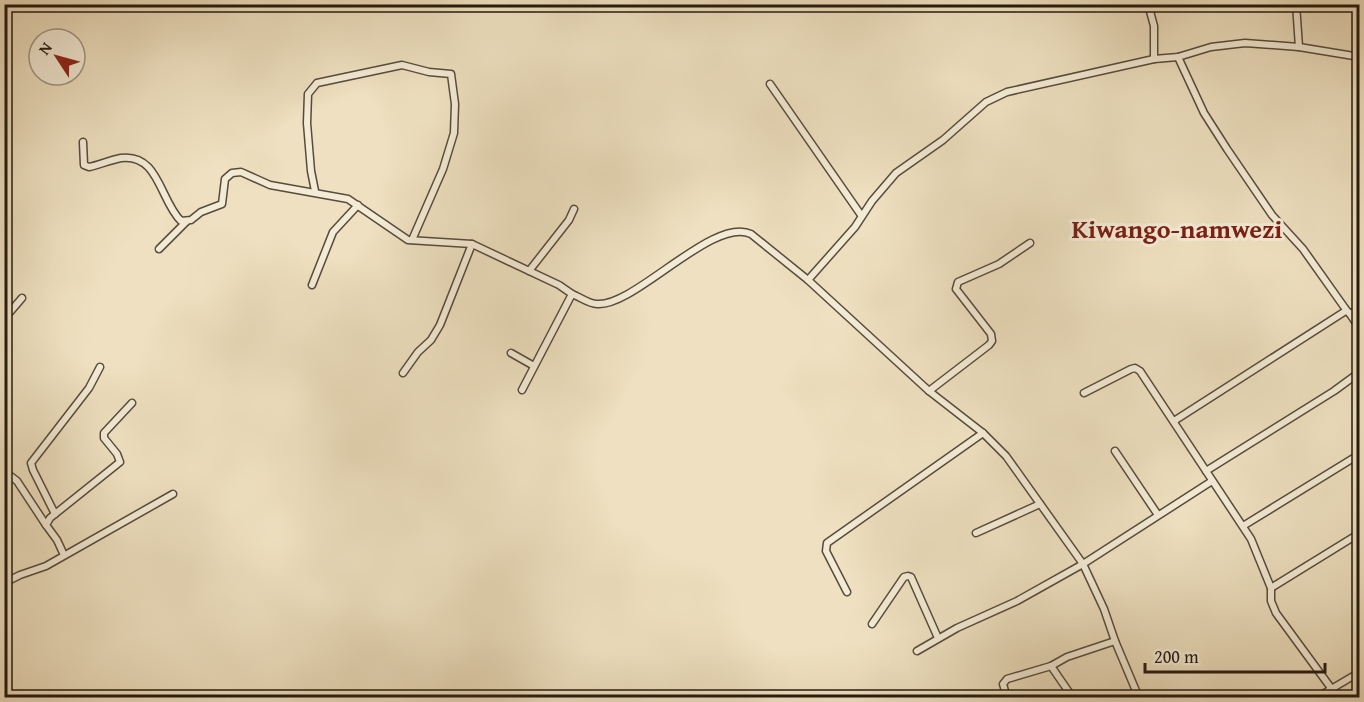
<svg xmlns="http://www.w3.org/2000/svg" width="1364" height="702" font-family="'Gentium Book Plus',serif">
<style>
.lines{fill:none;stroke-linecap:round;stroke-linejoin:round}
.minor-casing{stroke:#564c3c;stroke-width:9}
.minor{stroke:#f4ebd6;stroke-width:6}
.labels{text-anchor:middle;stroke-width:6;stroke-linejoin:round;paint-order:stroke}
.quarter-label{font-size:26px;font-weight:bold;fill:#7a1f14;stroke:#f4ebd6}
</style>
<rect width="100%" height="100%" fill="#eee0c0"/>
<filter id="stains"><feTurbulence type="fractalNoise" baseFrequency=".00333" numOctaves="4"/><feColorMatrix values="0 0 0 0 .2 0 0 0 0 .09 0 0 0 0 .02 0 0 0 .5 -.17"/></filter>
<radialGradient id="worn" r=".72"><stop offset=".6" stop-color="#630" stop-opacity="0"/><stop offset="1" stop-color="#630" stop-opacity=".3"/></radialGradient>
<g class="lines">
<defs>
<g id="minor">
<path d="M1148 4 1154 26V59"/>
<path d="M1296 4 1299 47"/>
<path d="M1178 57 1204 113 1227 149 1272 215 1303 249 1347 311"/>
<path d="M770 84 861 215"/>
<path d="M83 142 84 165 89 167C99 165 110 160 121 158 159 153 160 201 181 221L191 220 201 212 222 204 225 179 232 173 241 172 270 185 348 199 408 240 472 244 559 285 572 294"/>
<path d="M315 191 311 171 307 123 308 94 317 83 402 65 429 72 451 74 455 104 454 133 443 169 412 240"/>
<path d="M159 249 186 222"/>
<path d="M529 271 569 220 574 209"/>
<path d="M808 280 855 227 872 201 896 173 943 140 986 102 1007 92 1154 59 1178 57 1211 47 1245 43 1299 47 1360 57"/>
<path d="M312 285 333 232 358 205"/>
<path d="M1350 314 1360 329"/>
<path d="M4 319 22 298"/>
<path d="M511 353 534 366"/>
<path d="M403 373 418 352 431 340 440 325 472 244"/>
<path d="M522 390 572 294C580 297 589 304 597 304 635 307 713 216 751 234L808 280 929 391 983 433 1006 456 1083 564 1104 609 1115 641 1139 698"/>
<path d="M929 391 989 345 992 341 991 334 956 289 958 282 999 264 1030 243"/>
<path d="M1084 393 1131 369 1135 368 1140 371 1251 539 1271 588V601L1276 613 1331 688"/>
<path d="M1174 421 1344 312 1347 311 1350 314 1360 308"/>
<path d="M1115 451 1158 515"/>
<path d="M4 471 17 481 46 525"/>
<path d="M1206 471 1334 391 1360 372"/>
<path d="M55 514 33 470 31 463 89 388 100 367"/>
<path d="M1243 526 1360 454"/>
<path d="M976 533 1040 504"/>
<path d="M64 555 57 540 46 525 50 518 120 462 117 454 104 438V433L132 403"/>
<path d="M4 583 20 575 46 566 173 494"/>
<path d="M1271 588 1360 533"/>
<path d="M847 592 826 551 827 543 983 433"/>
<path d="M872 624 904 577 908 576 911 577 938 638"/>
<path d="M917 651 957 628 1017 601 1083 564 1212 481"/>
<path d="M1051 666 1073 698"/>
<path d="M1007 698 1003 684 1007 679 1051 666 1067 657 1115 641"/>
<path d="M1316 698 1360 672"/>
</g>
</defs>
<use href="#minor" class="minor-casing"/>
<use href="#minor" class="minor"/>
</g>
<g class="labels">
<g class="quarter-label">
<text x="1177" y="238">Kiwango-namwezi</text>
</g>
</g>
<rect width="1364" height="702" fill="none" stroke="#eee0c0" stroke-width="24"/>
<rect x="6" y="6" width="1352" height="690" fill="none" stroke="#241a10" stroke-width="3"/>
<rect x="12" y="12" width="1340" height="678" fill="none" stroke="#241a10" stroke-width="1.5"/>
<g transform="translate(57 57) rotate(306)"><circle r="28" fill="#f4ebd6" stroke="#a19787" stroke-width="1.5"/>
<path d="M0-4.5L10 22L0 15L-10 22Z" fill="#8f2418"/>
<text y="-9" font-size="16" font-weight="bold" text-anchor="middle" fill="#241a10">N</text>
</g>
<path d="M1145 663v9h180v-9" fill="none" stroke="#241a10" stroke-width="3"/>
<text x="1154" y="663" font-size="18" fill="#241a10" stroke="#f4ebd6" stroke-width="4.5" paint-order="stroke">200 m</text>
<rect width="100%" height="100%" filter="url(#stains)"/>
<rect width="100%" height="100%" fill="url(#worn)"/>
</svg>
